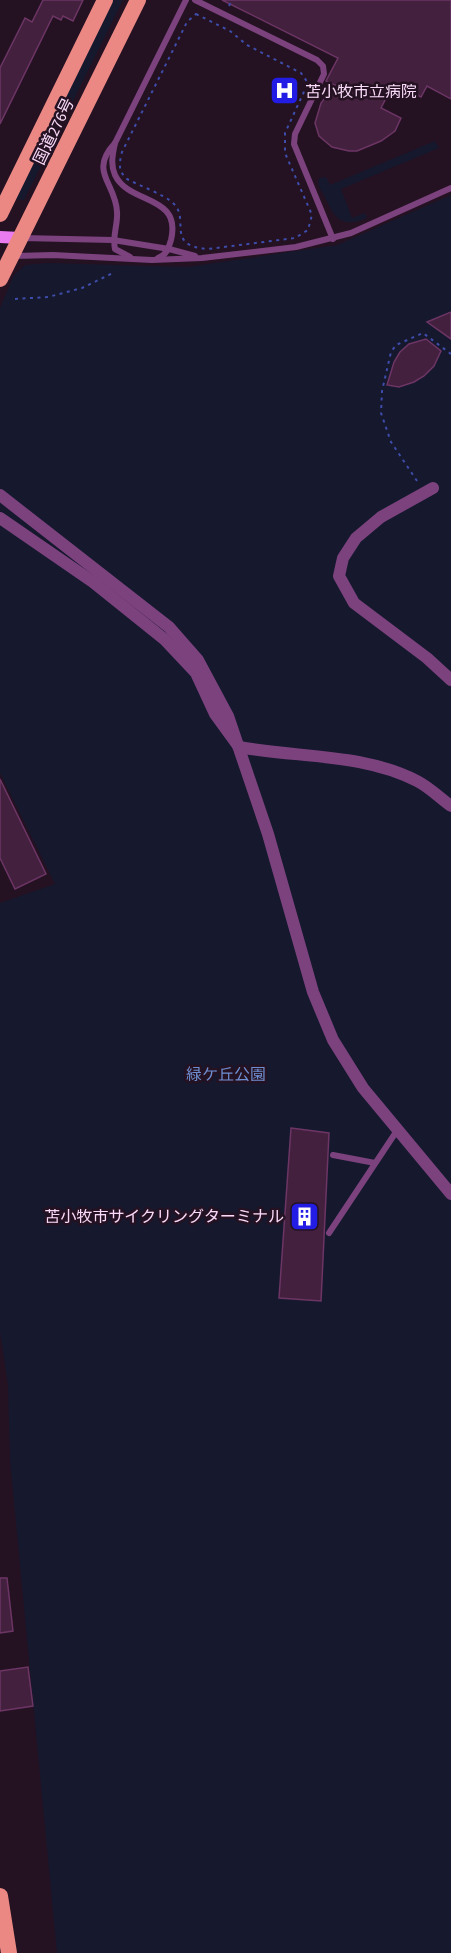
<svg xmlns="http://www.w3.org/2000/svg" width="451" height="1953" font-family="'Source Sans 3','Noto Sans JP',sans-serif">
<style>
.green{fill:#16182e}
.building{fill:#43203e;stroke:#6c3565;stroke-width:1.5}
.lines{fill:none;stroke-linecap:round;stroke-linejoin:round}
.path{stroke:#3e4caa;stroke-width:2;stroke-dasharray:3 4.5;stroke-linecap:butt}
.service{stroke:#7c427e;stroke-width:6}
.minor{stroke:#7c427e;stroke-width:12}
.secondary{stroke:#ea7cef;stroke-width:12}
.trunk{stroke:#ec8884;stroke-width:16}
.labels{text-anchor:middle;stroke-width:5;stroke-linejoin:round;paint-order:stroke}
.poi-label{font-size:16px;fill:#fadaf9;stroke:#241222;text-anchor:start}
.street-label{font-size:16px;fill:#fadaf9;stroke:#241222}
.park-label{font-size:16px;fill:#6e8ed2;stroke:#241222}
</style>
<rect width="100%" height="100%" fill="#241222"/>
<g class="green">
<path d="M111 0H123L24 200 13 199Z"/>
<path d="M435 141 439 148 341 189 352 218 365 213 367 218C341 229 334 218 324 195 320 189 317 185 319 178L326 177 330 185Z"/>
<path d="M451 195V1953H57L10 1460 8 1385 0 1332V903L55 884 0 773V308L14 275 25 265 49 263 187 267 337 245Z"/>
</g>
<g class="building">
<path d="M43 0H83L73 21 63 16 61 20 53 16 0 124V68L25 18 32 22Z"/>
<path d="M222 0H451V99L427 86 421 97 394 83 381 108 401 118 395 131 381 141 357 151H349L332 147 319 136 315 123 321 103 335 85 326 81 338 58Z"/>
<path d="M451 312V339L427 322Z"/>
<path d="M426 339 441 351 434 366 424 376 414 382 399 387 387 385 394 362 400 352 409 344Z"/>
<path d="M0 779 46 874 15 889 0 858Z"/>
<path d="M291 1128 329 1133 321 1301 279 1298Z"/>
<path d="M0 1578H7L13 1631 0 1633Z"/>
<path d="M28 1667 33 1706 0 1711V1671Z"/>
</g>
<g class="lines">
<g class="path">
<path d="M229 6 232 0"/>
<path d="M196 14 230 31 247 45 301 73 308 83 285 133V153L312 215 308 230 295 238 208 249C164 246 191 219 173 203 165 195 138 185 127 179 118 171 119 164 122 152L187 22Z"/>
<path d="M15 299 48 297 82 288 115 272"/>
<path d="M417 481 391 442 381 413 382 391 391 352 396 345 423 333 451 354"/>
</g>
<g class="service">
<path d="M195 0 317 60 323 66 324 74 295 134 294 144 333 239"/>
<path d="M115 143C88 172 116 183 117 212 118 225 112 236 115 249L130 257"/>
<path d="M21 238 113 240 169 249 195 256"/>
<path d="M14 256 53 255 152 260 202 258 296 247 351 233 451 188"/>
<path d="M158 258C167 254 168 250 171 240 182 194 129 205 115 175 110 164 113 153 115 143L186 0"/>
<path d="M333 1155 375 1163"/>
<path d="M329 1233 398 1129"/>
</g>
<g class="minor">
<path d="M433 488 381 517 356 538 343 558 339 576 354 603 427 658 451 680"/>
<path d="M0 495 169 627 198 660 228 716 268 834 313 992 333 1040 363 1088 451 1194"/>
<path d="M0 518 93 582 164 639 196 673 215 714 239 747C298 758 363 753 417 781 429 787 440 798 451 806"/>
</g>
<path class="secondary" d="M0 237 20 238"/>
<g class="trunk">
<path d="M0 214 105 0"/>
<path d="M0 279 138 0"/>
<path d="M0 1896 9 1953"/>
</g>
</g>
<defs>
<symbol id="hospital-square" viewBox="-11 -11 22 22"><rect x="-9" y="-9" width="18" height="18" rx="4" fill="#221ce4" stroke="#241222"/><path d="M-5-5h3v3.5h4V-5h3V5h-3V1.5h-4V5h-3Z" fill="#fff"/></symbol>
<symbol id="building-square" viewBox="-11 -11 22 22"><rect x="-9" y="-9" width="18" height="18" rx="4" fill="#221ce4" stroke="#241222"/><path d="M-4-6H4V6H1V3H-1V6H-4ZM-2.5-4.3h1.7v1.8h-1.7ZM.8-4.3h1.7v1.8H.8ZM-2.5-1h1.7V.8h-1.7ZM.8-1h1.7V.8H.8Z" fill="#fff"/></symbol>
</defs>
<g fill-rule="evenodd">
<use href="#hospital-square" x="268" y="74" width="33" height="33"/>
<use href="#building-square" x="288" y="1200" width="33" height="33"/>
</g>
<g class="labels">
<g class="poi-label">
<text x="305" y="97">苫小牧市立病院</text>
<text x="284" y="1222" text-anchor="end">苫小牧市サイクリングターミナル</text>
</g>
<g class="street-label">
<text transform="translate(53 131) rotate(-64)" y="6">国道276号</text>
</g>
<g class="park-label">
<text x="226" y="1080">緑ケ丘公園</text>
</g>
</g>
</svg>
